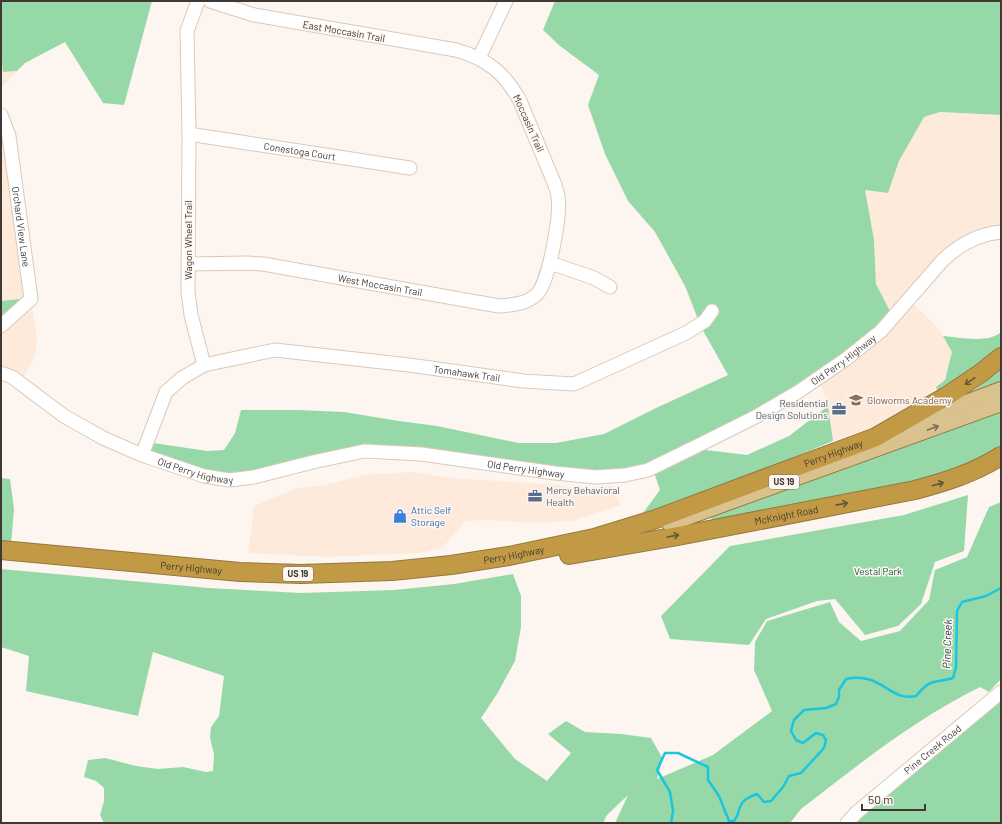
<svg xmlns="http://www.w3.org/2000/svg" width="1002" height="824" font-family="Barlow,sans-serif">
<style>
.built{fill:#feeada}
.green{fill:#97d8a9}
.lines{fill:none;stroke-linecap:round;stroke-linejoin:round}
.stream{stroke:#1ac6dd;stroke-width:2.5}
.minor-casing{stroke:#dac9ba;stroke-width:15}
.major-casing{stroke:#94783f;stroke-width:18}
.highway-casing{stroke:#94783f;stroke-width:20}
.minor{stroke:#fff;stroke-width:13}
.major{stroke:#dac28f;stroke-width:16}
.highway{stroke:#c29a45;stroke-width:18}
.oneway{stroke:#675638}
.oneway2{stroke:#7e7058}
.labels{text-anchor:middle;stroke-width:3;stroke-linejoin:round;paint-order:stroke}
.shield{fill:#fdf6f0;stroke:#79726c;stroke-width:1}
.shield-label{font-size:9px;font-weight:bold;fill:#403933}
.street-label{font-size:10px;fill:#403933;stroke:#fdf6f0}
.education-label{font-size:10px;fill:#785e54;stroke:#fdf6f0;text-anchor:start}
.service-label{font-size:10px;fill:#4e5e75;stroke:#fdf6f0;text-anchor:end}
.shop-label{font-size:10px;fill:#366cbe;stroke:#fdf6f0;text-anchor:start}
.park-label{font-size:10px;fill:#11552d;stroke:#fdf6f0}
.water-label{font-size:11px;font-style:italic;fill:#243d41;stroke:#fdf6f0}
</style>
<rect width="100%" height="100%" fill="#fdf6f0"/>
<g class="built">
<path d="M1 53 4 72 17 71 1 88Z"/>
<path d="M940 112 1001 115V232L976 237 909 299 940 330 952 352 945 380 939 395 903 414 869 429 833 441 828 406 819 378 883 299 876 284 874 240 864 190 888 193 899 161 923 117Z"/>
<path d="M1 115 37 336 35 356 21 383 1 373Z"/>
<path d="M413 472 452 478 559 485 586 490 612 485 621 505 572 521 531 523 488 520 466 521 442 548 420 553 327 557 248 553 254 506 294 489 325 485 364 475Z"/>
</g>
<g class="green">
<path d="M1 1H152L124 105 103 103 65 42 25 63 17 71 3 72 1 53Z"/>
<path d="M555 1H1001V115L940 112 924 117 899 161 888 193 865 190 874 240 876 284 893 317 846 359 705 443 706 450 747 455 789 436 828 406 833 441 746 477 658 509 643 513 660 490 655 475 648 470 625 475 364 451 229 480 142 455 147 442 207 451 224 450 235 433 241 410H297L344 412 399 421 437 426 519 443H556L604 434 656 408 728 375 701 327 685 286 655 232 628 201 605 154 588 105 599 75 560 46 543 30Z"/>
<path d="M21 299 1 317V301Z"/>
<path d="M1001 332V349L939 395 936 387 945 380 952 352 943 336C959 337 988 344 1001 332Z"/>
<path d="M1001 370V383L967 396Z"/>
<path d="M1001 409V449L941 477 712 523 711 516Z"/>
<path d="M1 478 10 479 14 509 11 545 1 544Z"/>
<path d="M968 495 964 551 935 562 921 604 898 626 865 635 835 599 817 601 766 619 749 645 670 639 661 616 730 546 904 515Z"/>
<path d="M1001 502V679L989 692 980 687C915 719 858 765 801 809L790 823H615L628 795 607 815 603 823H104L100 815 104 801V788L96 781 84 777 88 760 105 758 136 766 158 769 183 767 206 772 213 771 214 754 210 738 211 727 219 716 224 676 153 652 138 716 26 691 29 656 1 647V569L209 588 301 593 394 590 454 584 513 574 521 596V627L515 661 497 694 481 718 515 759 547 781 571 753 548 734 566 721 585 732 621 734 651 738 663 759 657 779 713 755 772 711 754 670 755 642 767 621 830 602 839 622 861 641 900 631 929 600 935 570 967 557 989 507Z"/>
<path d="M996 697 1001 703V823H847Z"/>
</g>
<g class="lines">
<path class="stream" d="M671 823 673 811 670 792 657 770 665 753H678L708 767V780L719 796 729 821H734C740 813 737 812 741 805 743 800 751 796 757 794L764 802 771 801 783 787 789 776 801 773 824 748 826 740 823 735 816 733 803 743 796 740 791 731 794 720 804 710 826 708 836 704 839 697V690L846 679C854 677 862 677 871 680 888 686 896 700 916 696 932 677 933 684 953 678L956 667 957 611 962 602 986 596 1001 588"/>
<defs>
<g id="minor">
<path d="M198 1 187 31 189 134 188 292 191 315 204 365"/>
<path d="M479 58 506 1"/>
<path id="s1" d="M1 115 9 136 31 299 1 326"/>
<path id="s2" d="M189 134 410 168"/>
<path d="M550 263 594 278 610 287"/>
<path id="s3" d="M188 264 247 263 263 264 499 306C512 305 527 304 537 294 549 282 561 214 558 197 558 193 556 189 555 185L520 101C504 72 487 59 456 50L254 15 210 1"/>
<path id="s4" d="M1 373 12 377 64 416 103 438 142 455 204 476 229 480 254 477 313 462 364 451 421 454 555 473 596 477 625 475 648 470 705 442 757 416 798 392 846 359 881 331 943 260C960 244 978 234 1001 232"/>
<path id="s5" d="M142 455 166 392 182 378 204 365 275 350 409 365 523 381 574 384 686 333 705 321 712 311"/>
<path id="s6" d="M847 823 856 813 1001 692"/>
</g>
<g id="major">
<path d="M914 423 1001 390"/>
<path d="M670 523 1001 403"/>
</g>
<g id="highway">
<path id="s7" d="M1 550 240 572 301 574 392 571 451 565 509 556 594 538 656 519 876 437 947 396 981 373 1001 357"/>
<path id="s8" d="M569 555 678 536 915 490C945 482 974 473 1001 456"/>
</g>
</defs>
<use href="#minor" class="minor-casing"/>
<use href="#major" class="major-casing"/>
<use href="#highway" class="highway-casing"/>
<use href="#minor" class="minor"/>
<use href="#major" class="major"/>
<use href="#highway" class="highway"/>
</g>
<defs><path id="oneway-shaft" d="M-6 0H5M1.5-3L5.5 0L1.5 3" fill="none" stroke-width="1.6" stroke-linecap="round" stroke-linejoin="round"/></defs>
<g class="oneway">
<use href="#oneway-shaft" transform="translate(970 381) rotate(145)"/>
<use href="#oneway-shaft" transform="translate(938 484) rotate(-16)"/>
<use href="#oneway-shaft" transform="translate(842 504) rotate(-11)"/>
<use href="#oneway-shaft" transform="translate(673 536) rotate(-10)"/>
</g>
<use class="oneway2" href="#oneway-shaft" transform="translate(933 428) rotate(-20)"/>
<defs>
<symbol id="school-bare" viewBox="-9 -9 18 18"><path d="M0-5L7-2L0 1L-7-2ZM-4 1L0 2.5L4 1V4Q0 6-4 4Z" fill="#8d6e63" stroke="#fdf6f0" stroke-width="2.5" paint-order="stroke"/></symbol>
<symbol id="office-bare" viewBox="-9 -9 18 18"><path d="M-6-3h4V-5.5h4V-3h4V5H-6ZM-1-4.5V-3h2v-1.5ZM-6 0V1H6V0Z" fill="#5c6f8a" stroke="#fdf6f0" stroke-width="2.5" paint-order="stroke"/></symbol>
<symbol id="shop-bare" viewBox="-9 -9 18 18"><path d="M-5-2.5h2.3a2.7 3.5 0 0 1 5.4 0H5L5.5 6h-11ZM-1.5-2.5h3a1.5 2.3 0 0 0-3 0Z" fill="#3f7fe0" stroke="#fdf6f0" stroke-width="2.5" paint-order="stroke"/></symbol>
</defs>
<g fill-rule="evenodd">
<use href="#school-bare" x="846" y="390" width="20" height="20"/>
<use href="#office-bare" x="829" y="399" width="20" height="20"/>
<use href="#office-bare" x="525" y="486" width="20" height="20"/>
<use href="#shop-bare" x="390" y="506" width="20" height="20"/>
</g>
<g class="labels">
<g class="shield">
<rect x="769" y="475" width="30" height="14" rx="3"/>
<rect x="283" y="567" width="30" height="14" rx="3"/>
</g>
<g class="shield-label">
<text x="784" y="485">US 19</text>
<text x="298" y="577">US 19</text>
</g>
<g class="street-label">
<text transform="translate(344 31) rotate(10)" y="4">East Moccasin Trail</text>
<text transform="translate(529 123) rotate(66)" y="4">Moccasin Trail</text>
<text dy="4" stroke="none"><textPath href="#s2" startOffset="112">Conestoga Court</textPath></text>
<text dy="4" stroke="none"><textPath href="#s1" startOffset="114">Orchard View Lane</textPath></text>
<text transform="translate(188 240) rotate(-90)" y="4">Wagon Wheel Trail</text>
<text dy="4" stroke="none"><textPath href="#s3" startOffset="194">West Moccasin Trail</textPath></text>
<text dy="4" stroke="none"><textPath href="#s4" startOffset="904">Old Perry Highway</textPath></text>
<text dy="4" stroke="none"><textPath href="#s5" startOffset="380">Tomahawk Trail</textPath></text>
<text dy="4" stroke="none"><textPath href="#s7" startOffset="851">Perry Highway</textPath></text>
<text dy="4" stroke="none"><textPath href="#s4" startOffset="556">Old Perry Highway</textPath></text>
<text dy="4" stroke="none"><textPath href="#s4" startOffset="220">Old Perry Highway</textPath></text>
<text dy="4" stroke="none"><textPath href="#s8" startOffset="221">McKnight Road</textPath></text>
<text dy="4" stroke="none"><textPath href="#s7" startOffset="515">Perry Highway</textPath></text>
<text dy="4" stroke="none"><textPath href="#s7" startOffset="191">Perry Highway</textPath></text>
<text dy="4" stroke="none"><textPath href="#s6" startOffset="113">Pine Creek Road</textPath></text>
</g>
<g class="education-label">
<text x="867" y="404">Gloworms Academy</text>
</g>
<g class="service-label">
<text x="828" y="407">Residential<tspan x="828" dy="12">Design Solutions</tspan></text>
<text x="546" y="494" text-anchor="start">Mercy Behavioral<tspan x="546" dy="12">Health</tspan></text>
</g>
<g class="shop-label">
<text x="411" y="514">Attic Self<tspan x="411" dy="12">Storage</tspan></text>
</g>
<g class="park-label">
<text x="878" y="575">Vestal Park</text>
</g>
<g class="water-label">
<text transform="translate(947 644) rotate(-88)" y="4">Pine Creek</text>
</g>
</g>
<rect width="1002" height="824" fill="none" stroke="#403933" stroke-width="4"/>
<path d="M862 804v6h63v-6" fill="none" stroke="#403933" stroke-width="2"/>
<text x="868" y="804" font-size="12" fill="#403933" stroke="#fdf6f0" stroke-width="3" paint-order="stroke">50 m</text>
</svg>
